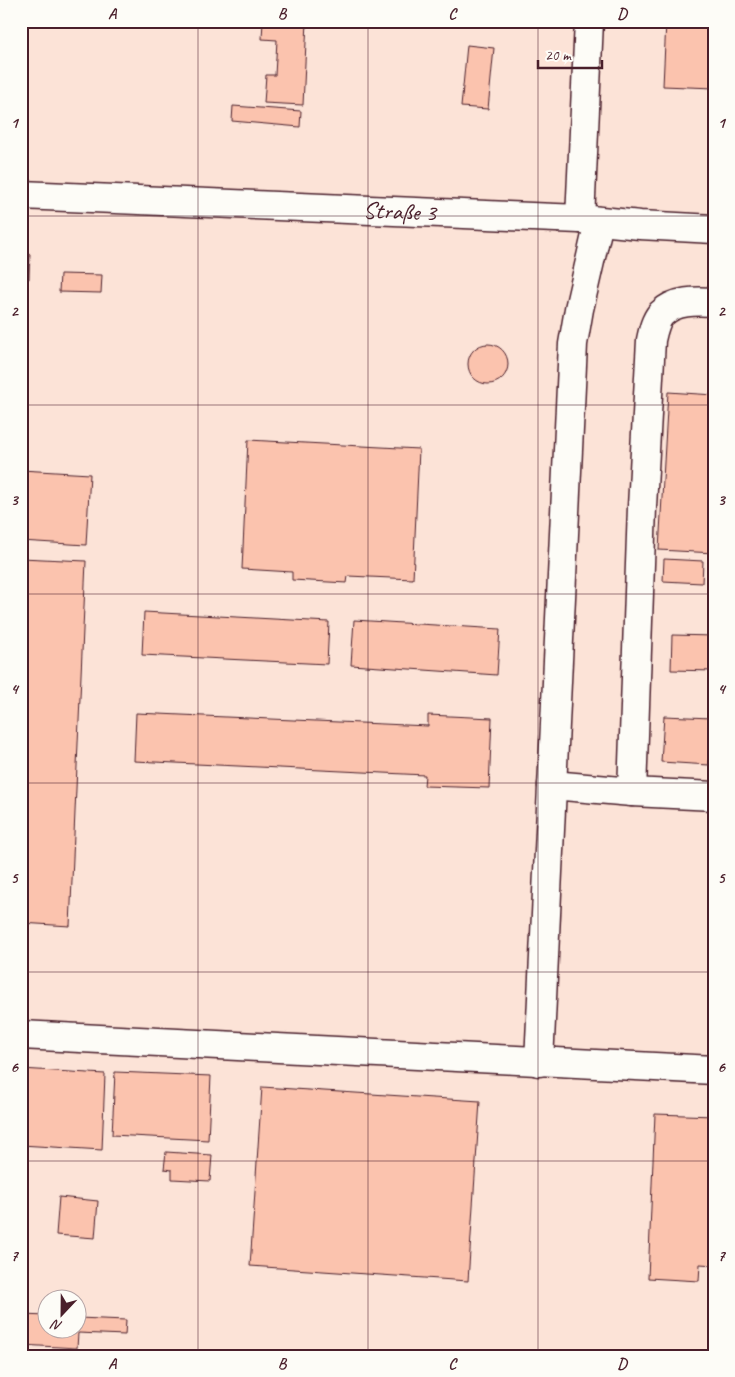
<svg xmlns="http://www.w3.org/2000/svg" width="735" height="1377" font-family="Caveat,sans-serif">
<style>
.built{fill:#fce3d7;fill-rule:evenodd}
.building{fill:#fbc3ae;stroke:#4a1f2b}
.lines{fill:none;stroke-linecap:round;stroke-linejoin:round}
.minor-casing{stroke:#4a1f2b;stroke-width:31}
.minor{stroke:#fdfcf7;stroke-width:28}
.grid{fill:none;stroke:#4a1f2b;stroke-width:1;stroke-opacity:0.55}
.labels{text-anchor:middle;stroke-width:4.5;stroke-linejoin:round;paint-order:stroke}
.street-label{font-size:24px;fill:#4a1f2b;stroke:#fdfcf7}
.neatline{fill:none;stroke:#4a1f2b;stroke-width:2}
.grid-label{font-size:16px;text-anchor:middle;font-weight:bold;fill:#4a1f2b}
</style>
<rect width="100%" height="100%" fill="#fdf1e8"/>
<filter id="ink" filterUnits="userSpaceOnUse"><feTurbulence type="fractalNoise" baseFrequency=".02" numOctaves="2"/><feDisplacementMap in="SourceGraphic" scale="10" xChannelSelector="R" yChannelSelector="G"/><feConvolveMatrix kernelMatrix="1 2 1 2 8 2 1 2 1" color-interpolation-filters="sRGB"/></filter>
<g filter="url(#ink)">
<path class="built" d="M21 21H714V1356H21ZM48 1300H78V1330H48Z"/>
<g class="building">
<path d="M263 21H307L303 105 264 103 266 75H275L277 40 262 39Z"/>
<path d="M666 21H714V88L663 86Z"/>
<path d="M467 45 494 48 488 109 461 107Z"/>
<path d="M233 106 301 111 300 127 232 121Z"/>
<path d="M21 254H30L29 279H21Z"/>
<path d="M60 274 102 275 101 293 59 292Z"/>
<circle cx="488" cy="364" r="20"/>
<path d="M668 392 714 395V553L659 550Z"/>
<path d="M248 440 419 449 413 579 348 576 347 583 292 580V572L242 569Z"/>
<path d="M21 470 90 474 86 545 21 541Z"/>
<path d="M21 558 86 561 70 926 21 923Z"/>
<path d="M664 559 703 561 702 583 663 581Z"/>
<path d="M144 612 329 622 327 664 142 655Z"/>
<path d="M354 620 500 629 497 675 351 665Z"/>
<path d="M672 635 714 636V671L671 670Z"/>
<path d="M136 713 428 726V715L492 718 489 788 424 786 425 775 134 761Z"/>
<path d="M664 716 711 718 709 765 661 762Z"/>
<path d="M711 718H714V746H710Z"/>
<path d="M21 1069 105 1074 102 1150 21 1145Z"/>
<path d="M115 1072 211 1076 208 1140 112 1135Z"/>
<path d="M262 1087 480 1101 468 1281 250 1266Z"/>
<path d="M655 1114 714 1116V1265L700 1264 699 1281 648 1278Z"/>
<path d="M166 1152 212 1155 210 1181 172 1179V1170L164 1169Z"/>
<path d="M59 1197 98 1201 95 1238 56 1235Z"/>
<path d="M21 1315 48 1316V1330H78V1318L126 1320 125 1335 78 1333 77 1348 21 1345Z"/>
</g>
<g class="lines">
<defs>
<g id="minor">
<path id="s1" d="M21 195 580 219 589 21"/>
<path d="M581 219 640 225 714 229"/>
<path d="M552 785 632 792 714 796"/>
<path d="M632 792 642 507 651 340C653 331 655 321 661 314 675 300 696 301 714 302"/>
<path d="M21 1035 714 1070"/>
<path d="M539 1062 573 344 579 309 599 222"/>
</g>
</defs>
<use href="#minor" class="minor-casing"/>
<use href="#minor" class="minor"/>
</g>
</g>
<path class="grid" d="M198 21V1356M368 21V1356M538 21V1356M21 216H714M21 405H714M21 594H714M21 783H714M21 972H714M21 1161H714"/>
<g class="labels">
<g class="street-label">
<text dy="8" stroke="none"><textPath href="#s1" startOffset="379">Straße 3</textPath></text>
</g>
</g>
<rect width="735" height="1377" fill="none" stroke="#fdfcf7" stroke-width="55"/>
<g transform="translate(62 1314) rotate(202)"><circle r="24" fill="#fdfcf7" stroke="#b5a4a5"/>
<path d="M0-4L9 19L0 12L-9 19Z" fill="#4a1f2b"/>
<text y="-8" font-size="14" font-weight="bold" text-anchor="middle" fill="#4a1f2b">N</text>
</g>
<path d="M538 60v8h64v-8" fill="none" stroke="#4a1f2b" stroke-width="2.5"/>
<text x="545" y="60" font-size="15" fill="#4a1f2b" stroke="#fdfcf7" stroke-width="4" paint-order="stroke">20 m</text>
<rect x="28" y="28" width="680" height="1322" class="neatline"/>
<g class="grid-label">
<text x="112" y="19">A</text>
<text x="282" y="19">B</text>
<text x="452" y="19">C</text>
<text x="622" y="19">D</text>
<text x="14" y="128">1</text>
<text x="721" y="128">1</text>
<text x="14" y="316">2</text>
<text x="721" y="316">2</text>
<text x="14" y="505">3</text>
<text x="721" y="505">3</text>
<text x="14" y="694">4</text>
<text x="721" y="694">4</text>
<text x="14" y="883">5</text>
<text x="721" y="883">5</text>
<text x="14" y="1072">6</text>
<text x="721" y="1072">6</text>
<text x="14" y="1261">7</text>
<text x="721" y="1261">7</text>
<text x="112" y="1369">A</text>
<text x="282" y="1369">B</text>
<text x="452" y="1369">C</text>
<text x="622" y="1369">D</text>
</g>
</svg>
